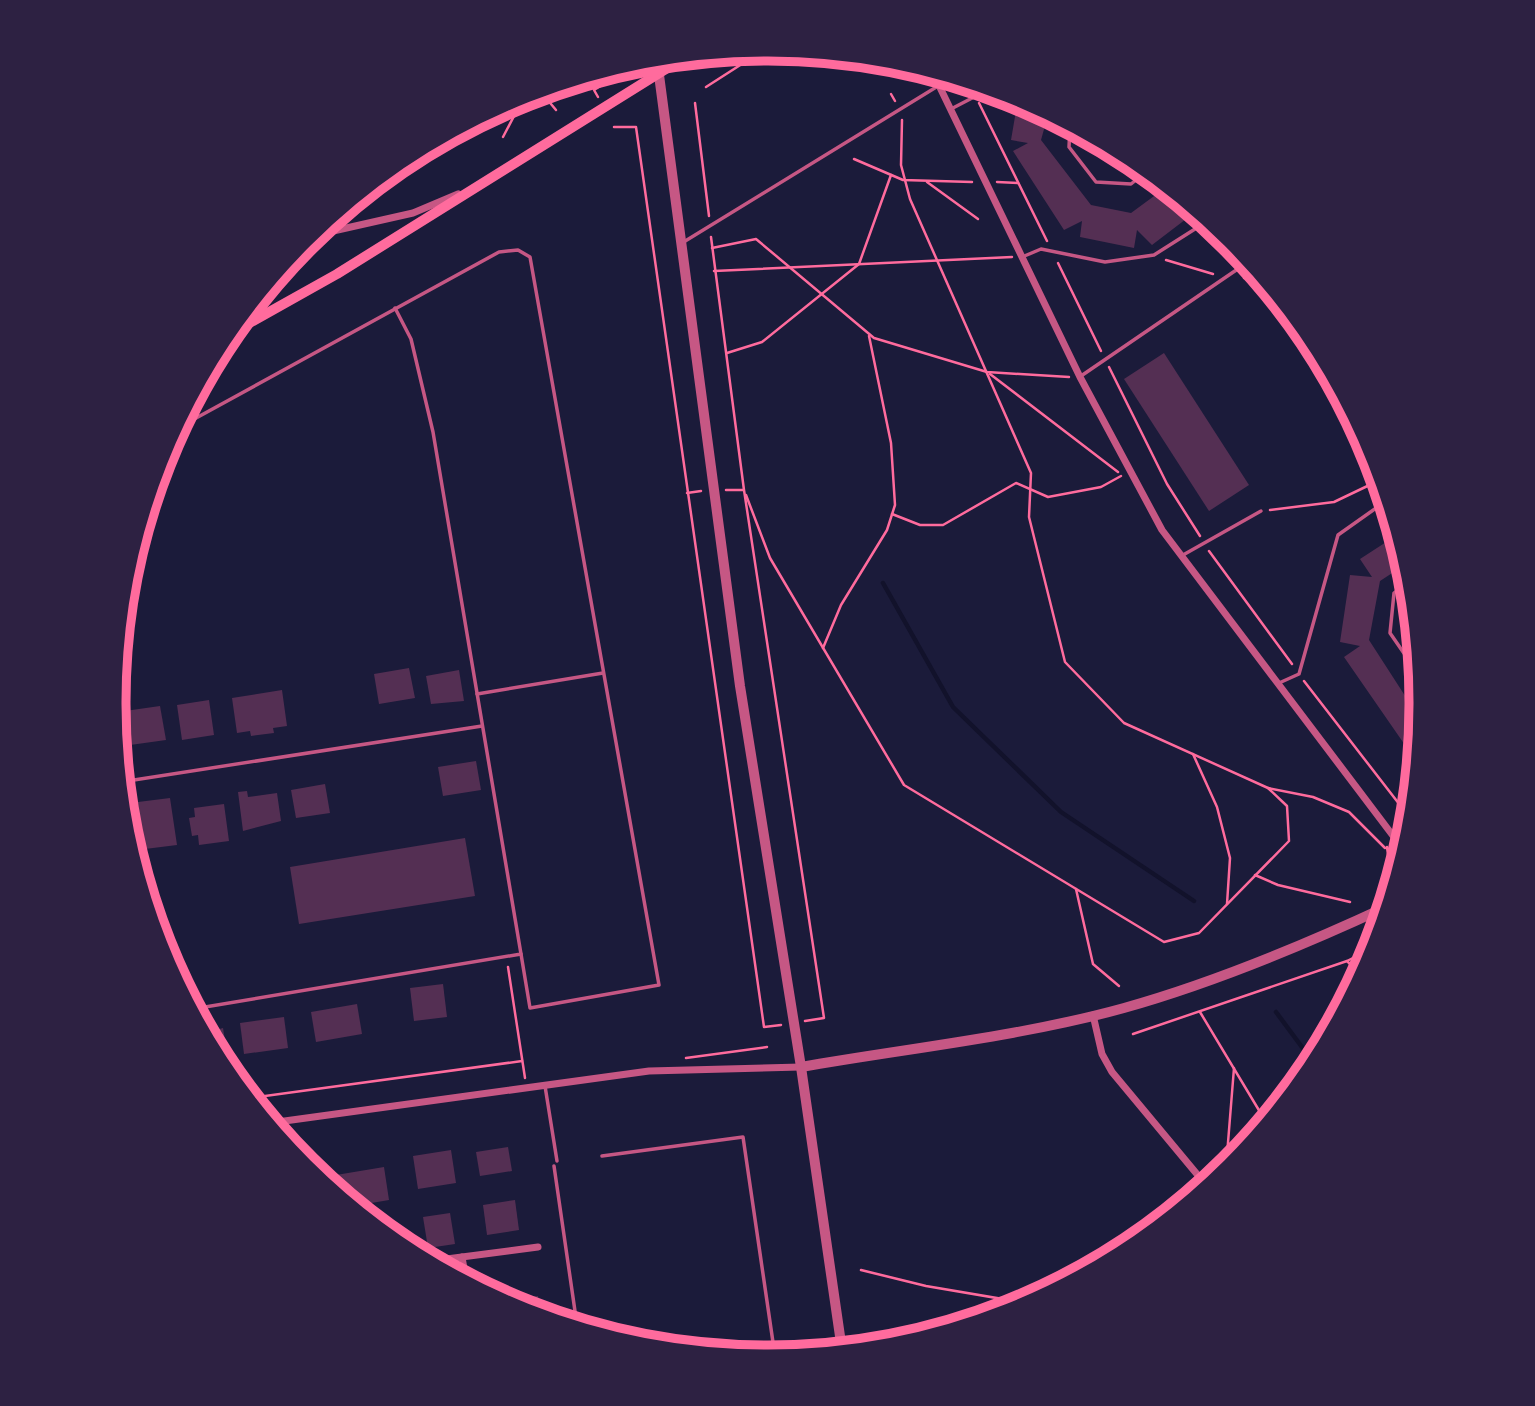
<svg xmlns="http://www.w3.org/2000/svg" width="1535" height="1406" font-family="'IBM Plex Sans',sans-serif">
<style>
.lines{fill:none;stroke-linecap:round;stroke-linejoin:round}
.stream{stroke:#12122b;stroke-width:4.5}
.building{fill:#542f53}
.path{stroke:#ff6b9d;stroke-width:2.5}
.service{stroke:#c65784;stroke-width:3.5}
.minor{stroke:#c65784;stroke-width:7}
.tertiary{stroke:#c65784;stroke-width:10}
.secondary{stroke:#ff6b9d;stroke-width:10}
.rim{fill:none;stroke:#ff6b9d;stroke-width:9}
</style>
<rect width="100%" height="100%" fill="#1b1b3a"/>
<g class="lines">
<g class="stream">
<path d="M883 583 953 707 1061 812 1194 901"/>
<path d="M1276 1012 1313 1062"/>
</g>
</g>
<g class="building">
<path d="M1018 99 1048 115 1041 140 1091 205 1131 213 1165 188 1176 196 1190 216 1152 245 1137 230 1134 248 1080 237 1082 221 1064 230 1013 151 1028 143 1011 140Z"/>
<path d="M1164 353 1249 485 1209 511 1124 379Z"/>
<path d="M1397 535 1406 564 1380 581 1369 640 1420 719 1416 761 1344 657 1360 646 1340 642 1350 575 1372 577 1360 559Z"/>
<path d="M409 668 415 698 379 704 374 674Z"/>
<path d="M459 670 464 701 431 704 426 676Z"/>
<path d="M282 690 287 726 273 728 274 733 251 736 250 731 237 733 232 698Z"/>
<path d="M209 700 214 735 182 740 177 705Z"/>
<path d="M160 706 166 740 123 746 118 712Z"/>
<path d="M476 761 481 790 443 796 438 767Z"/>
<path d="M325 784 330 813 296 818 291 790Z"/>
<path d="M247 791 248 797 277 793 281 821 243 831 238 792Z"/>
<path d="M170 798 177 845 145 849 144 840 141 841 138 802Z"/>
<path d="M224 804 229 841 199 845 198 835 192 836 189 818 195 817 194 808Z"/>
<path d="M465 838 475 896 299 924 290 867Z"/>
<path d="M443 984 447 1017 414 1021 410 988Z"/>
<path d="M357 1004 362 1034 316 1042 311 1012Z"/>
<path d="M284 1017 288 1048 244 1054 240 1023Z"/>
<path d="M223 1028 229 1065 223 1066 206 1033Z"/>
<path d="M508 1147 512 1171 480 1176 476 1152Z"/>
<path d="M451 1150 456 1183 418 1189 413 1156Z"/>
<path d="M384 1167 389 1200 354 1206 332 1188 330 1176Z"/>
<path d="M515 1200 519 1230 487 1235 483 1205Z"/>
<path d="M450 1213 455 1244 428 1248 423 1217Z"/>
<path d="M393 1220 395 1240 374 1222Z"/>
<path d="M538 1296 541 1314 504 1300Z"/>
</g>
<g class="lines">
<g class="path">
<path d="M706 87 765 49"/>
<path d="M541 92 556 110"/>
<path d="M891 94 895 101"/>
<path d="M598 97 594 90 641 61"/>
<path d="M695 103 709 216"/>
<path d="M979 103 1047 241"/>
<path d="M614 127H636L764 1027 781 1025"/>
<path d="M503 137 524 97"/>
<path d="M854 159 903 180 972 182"/>
<path d="M927 182 978 219"/>
<path d="M997 182 1018 183"/>
<path d="M711 237 744 490 824 1018 805 1021"/>
<path d="M712 248 756 239 874 338 987 372 1069 377"/>
<path d="M1166 260 1213 274"/>
<path d="M1058 263 1101 351"/>
<path d="M714 271 1012 257"/>
<path d="M1244 278 1261 279"/>
<path d="M727 353 762 342 859 264 891 175"/>
<path d="M1109 367 1167 484 1200 536"/>
<path d="M990 374 1118 472"/>
<path d="M726 490H743"/>
<path d="M687 493 701 491"/>
<path d="M746 495 770 558 904 785 1164 942 1199 933 1289 841 1287 806 1268 788 1124 723 1065 662 1029 517 1031 473 910 199 901 165 902 120"/>
<path d="M1270 510 1334 502 1380 480"/>
<path d="M892 514 920 525H943L1016 483 1048 497 1101 487 1121 476"/>
<path d="M1209 551 1292 664"/>
<path d="M823 648 841 605 887 530 895 505 891 443 869 336"/>
<path d="M1304 681 1410 818"/>
<path d="M1193 754 1217 807 1230 858 1227 904"/>
<path d="M1268 788 1313 797 1349 812 1385 848"/>
<path d="M1387 847 1389 862 1397 871"/>
<path d="M1255 875 1278 885 1350 902"/>
<path d="M1076 889 1093 964 1119 986"/>
<path d="M1347 961 1360 974"/>
<path d="M508 967 525 1078"/>
<path d="M1200 1012 1266 1122"/>
<path d="M1133 1034 1347 961 1373 948"/>
<path d="M686 1058 767 1047"/>
<path d="M250 1098 522 1061"/>
<path d="M1227 1155 1234 1161"/>
<path d="M1207 1170 1227 1155 1234 1068"/>
<path d="M861 1270 926 1286 1026 1303"/>
</g>
<g class="service">
<path d="M951 109 976 96 982 88"/>
<path d="M1070 127 1069 147 1096 182 1131 184 1146 172"/>
<path d="M682 243 938 86"/>
<path d="M1022 257 1041 249 1105 262 1154 255 1195 229 1200 216"/>
<path d="M1277 298V310L1364 438"/>
<path d="M1081 376 1248 262"/>
<path d="M176 429 499 252 518 250 530 257 659 985 530 1008 521 954"/>
<path d="M1183 555 1261 511"/>
<path d="M1409 581 1394 593 1390 633 1419 675"/>
<path d="M1279 683 1299 674 1338 535 1386 501"/>
<path d="M477 694 603 673"/>
<path d="M121 782 482 726"/>
<path d="M193 1009 521 954 433 432 411 339 395 308"/>
<path d="M545 1086 557 1161"/>
<path d="M602 1156 743 1137 775 1356"/>
<path d="M554 1166 577 1325"/>
</g>
<g class="minor">
<path d="M933 73 1080 377 1162 530 1403 849"/>
<path d="M311 236 413 213 458 194"/>
<path d="M1093 1015 1102 1054 1112 1072 1206 1185"/>
<path d="M270 1123 649 1071 801 1067"/>
<path d="M462 1257 466 1280"/>
<path d="M431 1261 538 1247"/>
</g>
<g class="tertiary">
<path d="M659 75 740 686 801 1067 842 1350"/>
<path d="M801 1067C909 1048 1019 1037 1124 1008 1213 983 1302 946 1386 907"/>
</g>
<path class="secondary" d="M228 335 337 274 685 57"/>
</g>
<path d="M0 0H1535V1406H0ZM767 61H768A641 641 0 0 1 1409 702V704A641 641 0 0 1 768 1345H767A641 641 0 0 1 126 704V702A641 641 0 0 1 767 61Z" fill="#2d2142" fill-rule="evenodd"/>
<path class="rim" d="M767 61H768A641 641 0 0 1 1409 702V704A641 641 0 0 1 768 1345H767A641 641 0 0 1 126 704V702A641 641 0 0 1 767 61Z"/>
</svg>
